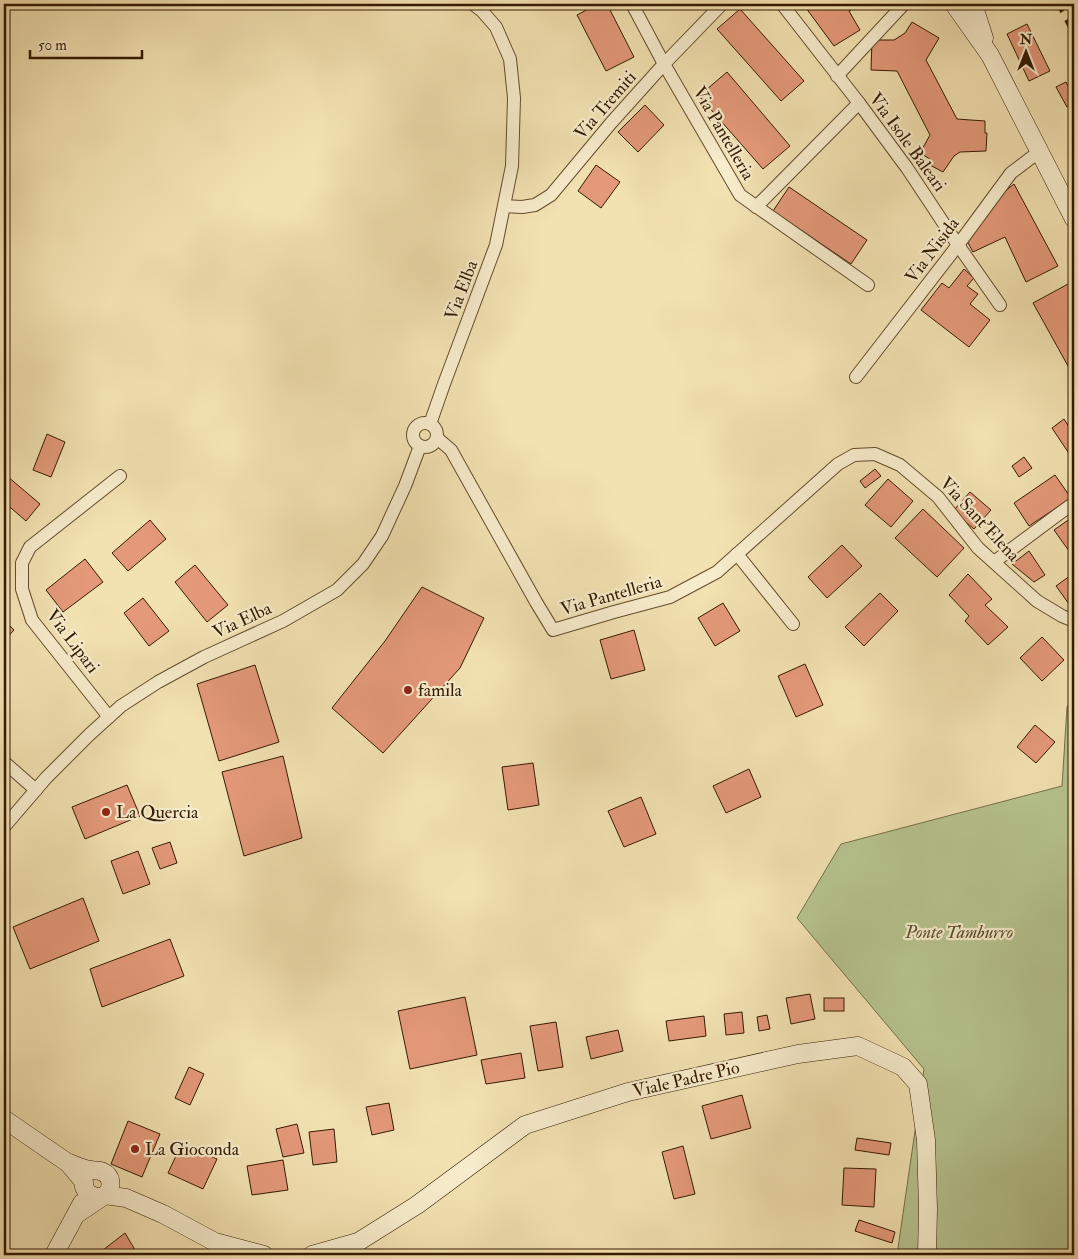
<svg xmlns="http://www.w3.org/2000/svg" width="1078" height="1259" font-family="'IM FELL Double Pica',serif">
<style>
.green{fill:#b6c48f;stroke:#766f48}
.building{fill:#e4997a;stroke:#351a00}
.lines{fill:none;stroke-linecap:round;stroke-linejoin:round}
.street-casing{stroke:#644c2c;stroke-width:14}
.secondary-casing{stroke:#351a00;stroke-width:19}
.street{stroke:#f7eccc;stroke-width:12}
.secondary{stroke:#f7eccc;stroke-width:18}
.rail{stroke:#351a00;stroke-width:4;stroke-dasharray:9 9;stroke-linecap:butt}
.poi-dot{fill:#8f2418;stroke:#f7eccc;stroke-width:2}
.labels{text-anchor:middle;stroke-width:4.5;stroke-linejoin:round;paint-order:stroke}
.street-label{font-size:18px;fill:#351a00;stroke:#f7eccc}
.poi-label{font-size:18px;fill:#351a00;stroke:#f7eccc;text-anchor:start}
.park-label{font-size:18px;font-style:italic;fill:#5c4d2b;stroke:#f7eccc}
</style>
<rect width="100%" height="100%" fill="#f2e1b1"/>
<filter id="stains"><feTurbulence type="fractalNoise" baseFrequency=".004" numOctaves="4"/><feColorMatrix values="0 0 0 0 .2 0 0 0 0 .09 0 0 0 0 .02 0 0 0 .5 -.17"/></filter>
<radialGradient id="worn" r=".72"><stop offset=".6" stop-color="#630" stop-opacity="0"/><stop offset="1" stop-color="#630" stop-opacity=".3"/></radialGradient>
<path class="green" d="M1074 695V1255H897L924 1069 797 918 841 844 1062 786 1067 707Z"/>
<g class="building">
<path d="M598 4H607L634 57 606 71 577 15Z"/>
<path d="M803 4H852L854 8 849 11 860 30 834 46Z"/>
<path d="M740 9 804 81 781 101 717 29Z"/>
<path d="M912 22 939 38 926 60 957 119 985 121V133H987L986 151 960 152 954 156 943 172 928 164 930 159 920 153 930 135 897 71 871 70 872 40H894L905 33Z"/>
<path d="M1027 24 1050 71 1029 81 1007 34Z"/>
<path d="M727 72 790 146 763 169 699 96Z"/>
<path d="M1066 82 1074 98V103L1067 107 1056 87Z"/>
<path d="M645 105 664 125 638 152 618 132Z"/>
<path d="M596 165 620 182 601 208 578 191Z"/>
<path d="M1014 184 1058 266 1026 282 1005 237 973 252 967 241 998 197Z"/>
<path d="M789 187 867 240 851 264 773 211Z"/>
<path d="M964 269 974 278 967 286 978 294 970 304 990 320 969 347 921 310 942 283 949 288Z"/>
<path d="M1068 284 1074 296V374L1073 375 1033 303Z"/>
<path d="M1064 419 1074 435V461L1052 428Z"/>
<path d="M47 434 65 442 51 477 33 470Z"/>
<path d="M1024 457 1032 468 1019 477 1012 466Z"/>
<path d="M875 469 881 476 865 488 860 481Z"/>
<path d="M1055 475 1071 498 1029 526 1014 503Z"/>
<path d="M7 476 40 504 26 521 4 502V479Z"/>
<path d="M888 479 913 501 891 527 865 505Z"/>
<path d="M970 492 991 510 974 529 953 511Z"/>
<path d="M923 509 964 548 937 577 895 538Z"/>
<path d="M1074 516V548L1069 551 1054 530Z"/>
<path d="M150 520 166 539 128 571 112 553Z"/>
<path d="M842 545 862 566 827 598 808 577Z"/>
<path d="M1029 551 1045 575 1034 582 1012 564Z"/>
<path d="M85 559 103 582 63 612 46 590Z"/>
<path d="M195 565 228 605 207 622 175 582Z"/>
<path d="M1074 573V611L1056 586Z"/>
<path d="M968 574 992 599 985 605 1008 627 988 645 965 621 969 616 949 595Z"/>
<path d="M422 587 484 618 460 668 383 753 332 708 385 641Z"/>
<path d="M880 593 898 611 864 646 845 627Z"/>
<path d="M143 598 169 631 149 646 124 613Z"/>
<path d="M723 603 740 631 715 646 698 618Z"/>
<path d="M4 620 14 630 4 641Z"/>
<path d="M634 630 645 670 611 679 600 640Z"/>
<path d="M1042 637 1064 660 1042 681 1020 658Z"/>
<path d="M805 664 823 705 796 717 778 676Z"/>
<path d="M255 665 279 742 219 761 197 684Z"/>
<path d="M1035 725 1055 742 1036 763 1017 747Z"/>
<path d="M283 756 302 838 244 856 222 772Z"/>
<path d="M533 763 539 805 508 810 502 767Z"/>
<path d="M749 769 761 797 726 813 713 786Z"/>
<path d="M127 785 140 816 85 839 72 807Z"/>
<path d="M641 797 656 834 624 847 608 811Z"/>
<path d="M170 842 177 863 160 869 152 848Z"/>
<path d="M138 851 150 884 123 894 111 861Z"/>
<path d="M83 898 99 941 30 969 13 927Z"/>
<path d="M170 939 184 976 102 1007 90 969Z"/>
<path d="M810 994 815 1019 791 1024 786 998Z"/>
<path d="M465 997 477 1055 410 1069 398 1011Z"/>
<rect x="824" y="998" width="20" height="13"/>
<path d="M742 1012 744 1033 726 1035 724 1014Z"/>
<path d="M767 1015 770 1029 759 1031 757 1017Z"/>
<path d="M704 1016 706 1036 669 1041 666 1021Z"/>
<path d="M556 1022 563 1067 538 1071 530 1026Z"/>
<path d="M618 1030 623 1051 591 1059 586 1037Z"/>
<path d="M521 1053 525 1078 486 1084 481 1060Z"/>
<path d="M189 1067 204 1074 190 1105 175 1098Z"/>
<path d="M742 1095 751 1128 711 1139 702 1106Z"/>
<path d="M389 1103 394 1130 372 1135 366 1107Z"/>
<path d="M128 1121 160 1134 142 1177 111 1164Z"/>
<path d="M297 1124 304 1153 283 1157 276 1129Z"/>
<path d="M334 1129 337 1162 313 1165 309 1132Z"/>
<path d="M857 1138 891 1143 889 1155 855 1150Z"/>
<path d="M182 1143 217 1159 203 1189 168 1173Z"/>
<path d="M683 1146 695 1194 674 1199 662 1152Z"/>
<path d="M283 1160 288 1190 252 1195 247 1166Z"/>
<path d="M844 1168 876 1169 874 1207 842 1205Z"/>
<path d="M859 1220 895 1232 892 1243 855 1231Z"/>
<path d="M125 1233 138 1255H106L103 1250Z"/>
</g>
<g class="lines">
<defs>
<g id="street">
<path d="M632 4 664 64 740 195 868 285"/>
<path d="M782 4 859 103 907 168 958 245 1000 305"/>
<path d="M837 76 904 4"/>
<path d="M505 206 522 207 535 205 551 195 611 123 664 64 722 4"/>
<path d="M756 207 859 103"/>
<path d="M856 377 958 245 1011 173 1040 151"/>
<circle cx="425" cy="435" r="12"/>
<path d="M430 424 444 384 496 245 512 166 514 98 510 59 496 27 482 11 473 4"/>
<path d="M437 438 451 450 536 602 553 630 614 612 670 597 717 572 838 464 854 455 875 454 900 465 938 497 978 548 1037 601 1062 616 1074 621"/>
<path d="M737 554 793 624"/>
<path d="M994 562 1056 516 1074 503"/>
<path d="M109 717 32 620 22 589V563L30 547 120 476"/>
<path d="M4 762 36 790"/>
<path d="M4 827 46 778 89 735 121 706 158 682 204 657 283 621 337 590 363 564 382 536 405 486 420 446"/>
</g>
<g id="secondary">
<path d="M954 4 990 55 1074 219"/>
<path d="M973 4 984 38"/>
<path d="M4 1119 68 1163 84 1182V1187L88 1194 96 1197H101"/>
<path d="M68 1163C75 1165 83 1169 91 1170 95 1171 100 1170 103 1172 112 1176 112 1186 108 1193L77 1214"/>
<path d="M105 1195 126 1198 163 1214 215 1242 264 1255"/>
<path d="M54 1255 82 1203"/>
<path d="M312 1255 358 1242 417 1205 525 1125 628 1092 798 1054 858 1046 903 1067 918 1084 926 1140 928 1209 927 1255"/>
</g>
</defs>
<use href="#street" class="street-casing"/>
<use href="#secondary" class="secondary-casing"/>
<use href="#street" class="street"/>
<use href="#secondary" class="secondary"/>
<g class="rail">
<path d="M1058 4 1074 35"/>
<path d="M1070 4 1074 12"/>
</g>
</g>
<g class="poi-dot">
<circle cx="408" cy="690" r="5"/>
<circle cx="106" cy="812" r="5"/>
<circle cx="135" cy="1149" r="5"/>
</g>
<g class="labels">
<g class="street-label">
<text transform="translate(605 105) rotate(-49)" y="6">Via Tremiti</text>
<text transform="translate(724 133) rotate(60)" y="6">Via Pantelleria</text>
<text transform="translate(908 142) rotate(54)" y="6">Via Isole Baleari</text>
<text transform="translate(932 250) rotate(-53)" y="6">Via Nisida</text>
<text transform="translate(461 290) rotate(-69)" y="6">Via Elba</text>
<text transform="translate(980 519) rotate(47)" y="6">Via Sant'Elena</text>
<text transform="translate(611 595) rotate(-16)" y="6">Via Pantelleria</text>
<text transform="translate(242 620) rotate(-25)" y="6">Via Elba</text>
<text transform="translate(73 641) rotate(53)" y="6">Via Lipari</text>
<text transform="translate(686 1079) rotate(-13)" y="6">Viale Padre Pio</text>
</g>
<g class="poi-label">
<text x="418" y="696">famila</text>
<text x="116" y="818">La Quercia</text>
<text x="145" y="1155">La Gioconda</text>
</g>
<g class="park-label">
<text x="959" y="938">Ponte Tamburro</text>
</g>
</g>
<rect width="1078" height="1259" fill="none" stroke="#f2e1b1" stroke-width="20"/>
<rect x="5" y="5" width="1068" height="1249" fill="none" stroke="#351a00" stroke-width="2.5"/>
<rect x="10" y="10" width="1058" height="1239" fill="none" stroke="#351a00"/>
<g transform="translate(1026 52)" stroke="#f7eccc" stroke-width="4" paint-order="stroke">
<path d="M0-4L9 19L0 12L-9 19Z" fill="#351a00"/>
<text y="-8" font-size="14" font-weight="bold" text-anchor="middle" fill="#351a00">N</text>
</g>
<path d="M30 50v8h112v-8" fill="none" stroke="#351a00" stroke-width="2.5"/>
<text x="38" y="50" font-size="15" fill="#351a00" stroke="#f7eccc" stroke-width="4" paint-order="stroke">50 m</text>
<rect width="100%" height="100%" filter="url(#stains)"/>
<rect width="100%" height="100%" fill="url(#worn)"/>
</svg>
